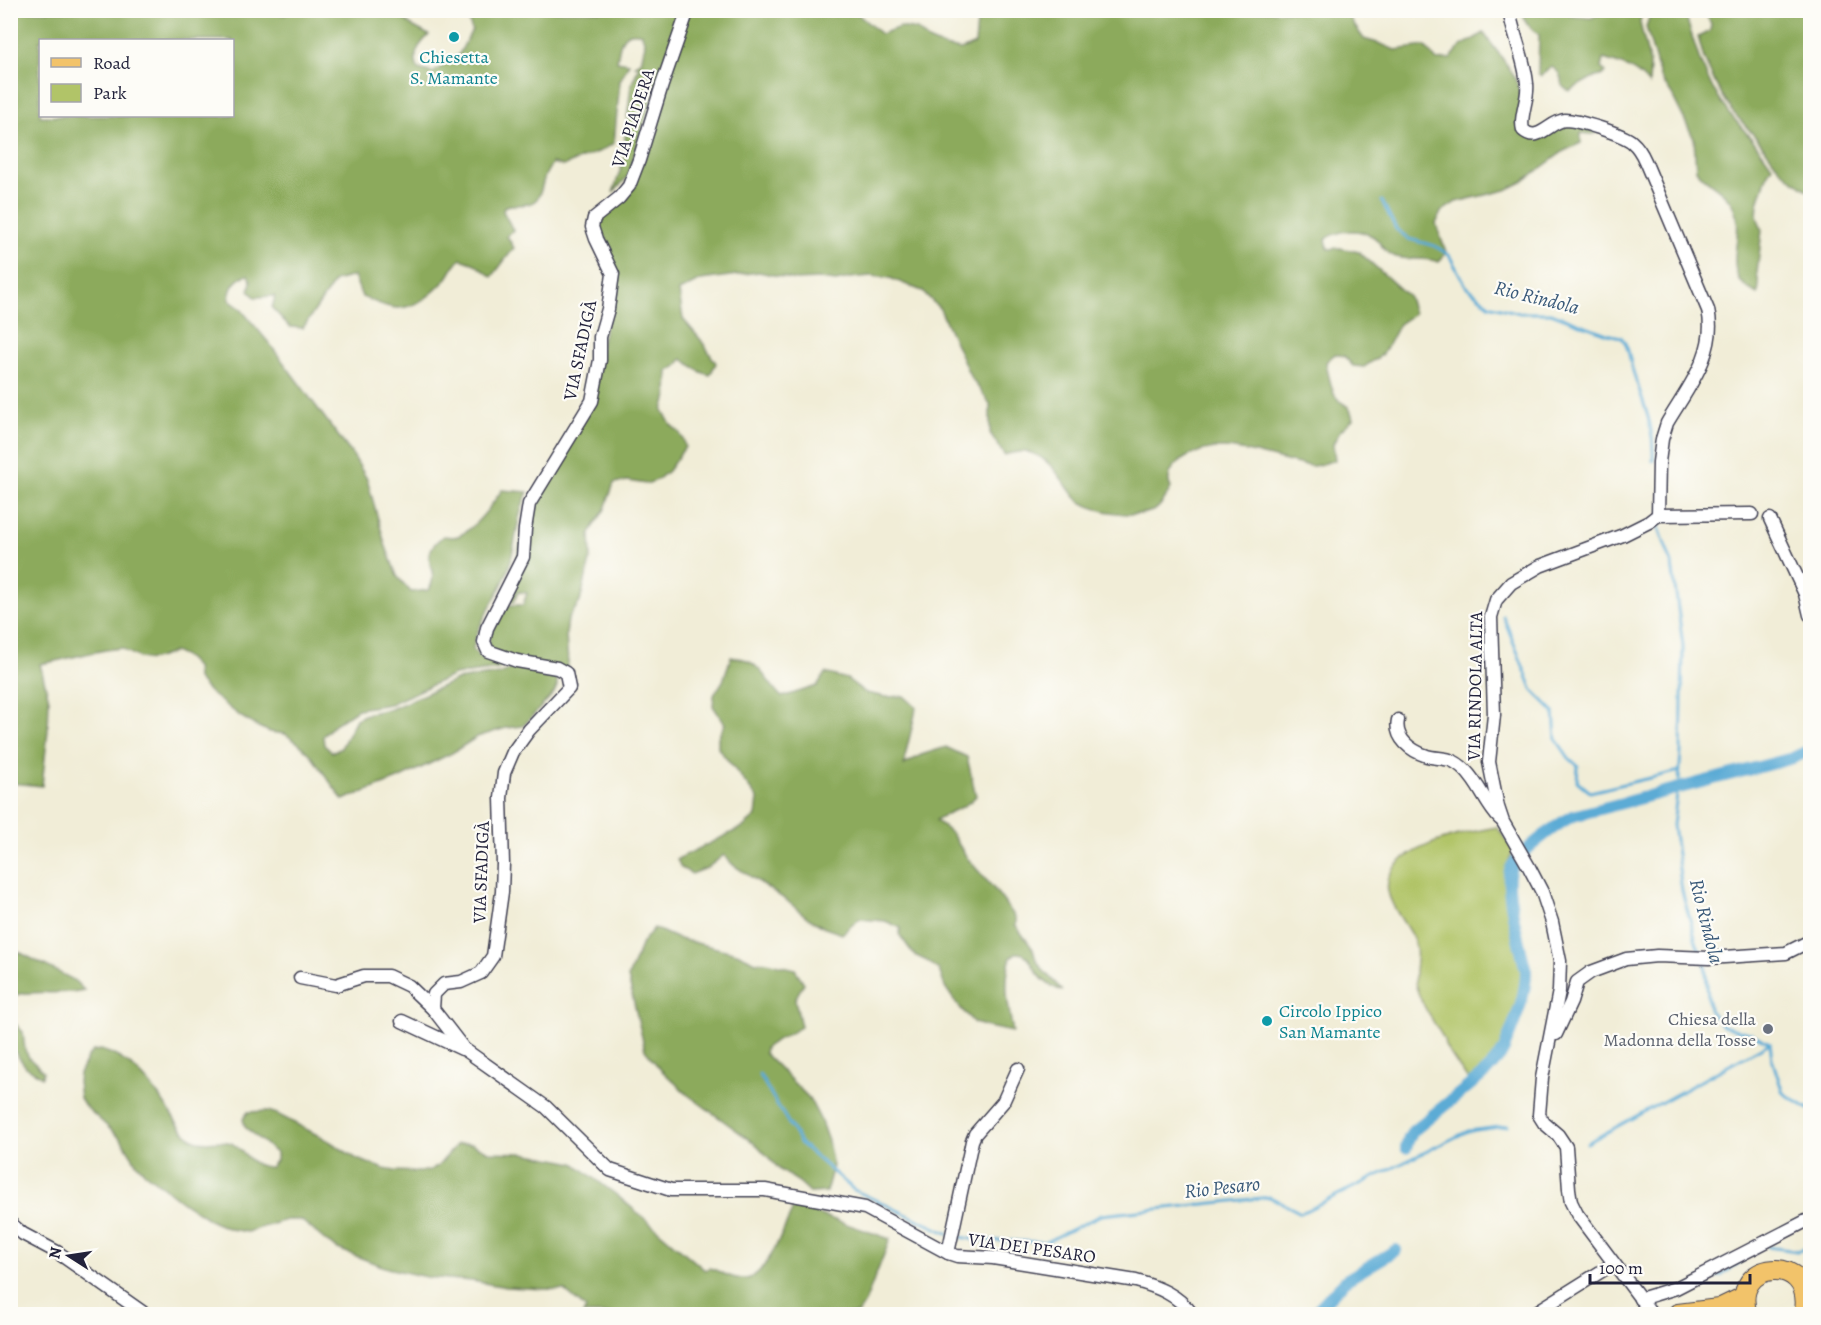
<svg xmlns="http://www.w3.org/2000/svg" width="1821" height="1325" font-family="Alegreya,serif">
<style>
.green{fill:#b1c468;stroke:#6a7352;stroke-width:1.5}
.forest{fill:#8caa5c;stroke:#57664c;stroke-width:1.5;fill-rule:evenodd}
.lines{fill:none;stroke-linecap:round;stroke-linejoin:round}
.stream{stroke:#5babd5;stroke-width:3}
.canal{stroke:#5babd5;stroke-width:12}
.minor-casing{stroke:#414052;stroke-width:15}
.primary-casing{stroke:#414052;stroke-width:22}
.minor{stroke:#fff;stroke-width:12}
.primary{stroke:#f2c36a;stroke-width:20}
.culture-dot{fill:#0f9aa8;stroke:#fdfcf7;stroke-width:2}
.worship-dot{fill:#6b7280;stroke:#fdfcf7;stroke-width:2}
.labels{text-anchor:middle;stroke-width:4.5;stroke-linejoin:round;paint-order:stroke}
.culture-label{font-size:18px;fill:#0d838f;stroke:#fdfcf7}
.street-label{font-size:18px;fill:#22223b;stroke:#fdfcf7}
.worship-label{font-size:18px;fill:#5b616d;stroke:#fdfcf7;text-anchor:end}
.water-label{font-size:20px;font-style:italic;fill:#395979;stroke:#fdfcf7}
</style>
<rect width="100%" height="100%" fill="#fdfcf7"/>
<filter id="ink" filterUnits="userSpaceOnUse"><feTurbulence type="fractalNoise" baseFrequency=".0167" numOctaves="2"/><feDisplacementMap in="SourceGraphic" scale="12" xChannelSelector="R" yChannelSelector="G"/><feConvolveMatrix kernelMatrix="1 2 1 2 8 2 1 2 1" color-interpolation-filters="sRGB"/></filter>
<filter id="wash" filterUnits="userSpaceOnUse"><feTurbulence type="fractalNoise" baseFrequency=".008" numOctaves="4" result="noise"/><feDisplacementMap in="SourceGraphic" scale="24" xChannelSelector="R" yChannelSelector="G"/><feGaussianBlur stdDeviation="1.35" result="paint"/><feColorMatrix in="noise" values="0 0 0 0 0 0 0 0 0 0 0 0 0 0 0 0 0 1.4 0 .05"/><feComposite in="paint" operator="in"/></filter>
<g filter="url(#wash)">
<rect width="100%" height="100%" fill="#f1edd7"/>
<path class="green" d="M1497 827 1513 850 1507 866 1506 896 1522 964V985L1517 1003 1498 1052 1477 1075 1468 1080 1445 1046 1444 1039C1434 1022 1419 1002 1415 982 1413 968 1420 955 1414 941 1407 924 1392 910 1388 892 1380 848 1468 832 1497 827Z"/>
<g class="forest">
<path d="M267 10 285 15 288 10 393 11 414 27 429 35C418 46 412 54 418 69L433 73 459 54 472 30 468 19 473 11H682L654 90 628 176 613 193 625 155V137L631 85 639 67 635 65 641 62 645 44 642 34C620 28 620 45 617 61L629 63 620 81 614 143 603 150 563 166 552 163C550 167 547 172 545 176 541 186 542 201 528 204 520 206 512 203 504 207L503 211 513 230 507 236 514 248 492 277 475 264 461 259C452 266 453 270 447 278 435 292 418 307 399 308 388 309 373 301 362 297L354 276 335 281 303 328 290 327 272 308 275 296 255 297 249 291 251 281 248 275C236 278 230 287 229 300L240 308 269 343 354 457 367 479 385 544 397 576 411 592 429 590C442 566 414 559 443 536 448 536 453 538 458 536 475 529 492 505 502 490L528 492C515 518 517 547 507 573 497 599 478 621 473 649L480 657 504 665 498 669 454 675 390 704 358 709 335 724 323 736 324 745 332 752 341 748 356 719 362 716 369 713 391 709 456 680 499 674 513 668 554 675 557 680V686L554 693 523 726 506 728 477 737 452 753 398 779 343 800 310 754 298 743 285 734 270 732 256 726 240 716 210 693 197 679 196 667 187 658 174 652C150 662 144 663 122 648 94 650 67 660 40 664L49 699 48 730 42 786 11 783 10 11ZM40 40H232V116H40Z"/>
<path d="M688 11H854L881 34 900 27 917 30 928 40 944 47 961 50 975 44 978 11H1347L1354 25 1364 39 1381 44 1395 50 1425 46 1436 60 1450 59 1461 46 1484 33C1494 49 1513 69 1518 86 1522 102 1521 119 1522 135L1559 123 1601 131 1593 134 1581 133V143L1564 151 1522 182 1506 190 1456 202 1441 212 1436 224 1446 252 1439 262C1425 257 1410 261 1396 257 1380 251 1382 241 1372 236 1358 228 1339 230 1326 239L1328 249 1340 248 1359 252 1409 297 1414 314 1399 324 1383 354 1364 367 1353 366 1344 356 1335 354 1326 362C1327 369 1332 391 1335 396 1344 408 1349 401 1353 419L1340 431 1333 444 1335 460C1328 462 1319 466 1312 466 1270 462 1225 433 1185 458 1178 462 1169 470 1169 479 1168 482 1170 485 1171 488 1166 496 1163 505 1155 510 1136 519 1090 512 1076 498 1065 486 1057 468 1043 459 1029 449 1020 451 1004 455L990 433V404L970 376 940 309 922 291 890 278 871 276 850 278 836 281 819 279 796 280 759 272 701 280 679 291 683 319 701 340 716 363 710 375 701 372 682 359 676 367 668 371 667 396 663 410 671 425 679 432 684 441 685 447 668 471 657 480 646 484 628 481 614 483 605 509 590 533 591 557 580 602 568 619 566 635 568 663 566 673 488 651 492 618 499 605H523L527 593 518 592 514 602 502 600 511 583 525 523 587 410 613 290 592 227 623 194Z"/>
<path d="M1522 11H1567L1570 16 1591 18 1607 11H1642L1640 23 1650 64 1649 85C1637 69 1621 64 1603 59L1601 68 1606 72 1601 76 1592 78 1569 91 1564 88 1559 73 1551 66 1541 76 1538 73 1539 35 1526 23Z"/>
<path d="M1651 11H1684L1700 61 1713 89 1730 114 1757 145 1772 166 1768 173 1758 203 1757 216 1762 230 1757 273 1759 285 1758 294C1714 274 1749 239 1733 206 1725 190 1707 184 1696 170L1694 139 1672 95 1660 77 1646 27Z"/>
<path d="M1704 11H1810V192L1792 179 1780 169 1760 142 1733 112 1717 87 1704 59 1698 37 1710 31 1711 24Z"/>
<path d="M731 657C735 658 742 658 746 660 762 666 770 687 782 697L817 686 825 673 847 679 866 693 886 697 904 696 916 707C914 726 906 745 904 765L921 755 946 747 967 757 976 796C964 810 950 810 936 820L952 834 968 859 995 890 1016 918V926L1033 949 1036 960 1044 971 1063 991C1054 988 1044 982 1039 975 1031 966 1030 952 1016 953L1011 957C1003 983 1008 1005 1013 1032L993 1028 974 1023 956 1003 945 987 939 970 927 961 914 955 899 934 901 928 885 921 859 919 842 934 825 928 808 918 786 900 733 865 724 855 707 868 692 874 681 868 677 859 743 827 756 816 758 799 718 748V737L725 724 713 706 714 695 723 681Z"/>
<path d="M654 928 676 938 737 953 756 962H767L795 969 804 983 795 999 801 1027C789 1035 775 1039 765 1048L764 1053 809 1098 820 1119 828 1141 833 1166 826 1192 811 1193 799 1182 780 1170 758 1146 688 1095 660 1069 645 1050 628 977 642 943Z"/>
<path d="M11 948 74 980 84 990C59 996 35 989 11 996Z"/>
<path d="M11 1019 23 1032 25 1050 30 1059 43 1071 42 1077 26 1067 11 1047Z"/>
<path d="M101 1050C129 1058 148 1080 164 1103 172 1115 180 1130 193 1139 204 1146 221 1137 233 1144 248 1154 250 1167 271 1167L276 1160V1153L245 1127 243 1119 248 1112 268 1111 277 1114 329 1141 357 1159 384 1169 395 1171 420 1172 430 1170 438 1166 457 1144H472L489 1152 524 1153 574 1163 618 1196 705 1270 709 1268C721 1271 732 1280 745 1279 767 1277 786 1224 794 1206L890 1239 865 1303 858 1314H583L586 1309 564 1290 507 1287 472 1281 426 1277 387 1268 338 1249 327 1242 301 1220H286L247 1232 230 1229 213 1222 184 1203 145 1173 137 1164 121 1139 85 1106 80 1098 78 1082 79 1074 87 1058 93 1051Z"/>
</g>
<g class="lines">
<g class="stream">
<path d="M1382 201 1396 229 1409 239 1435 246 1449 255 1466 286 1489 305 1520 313H1551L1607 334 1621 337C1629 346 1629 357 1632 368 1642 401 1655 425 1653 461"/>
<path d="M1658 525 1672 564 1683 646 1681 751 1679 780"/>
<path d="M1503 616 1533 691 1554 712 1556 739 1569 758 1578 766 1577 781 1590 792 1680 771"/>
<path d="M1677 794 1673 825 1682 891 1697 945 1702 955"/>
<path d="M1705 961 1709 1010 1723 1026 1752 1034 1770 1043 1772 1059 1783 1093 1810 1110"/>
<path d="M759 1074 801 1144 854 1190 949 1234"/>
<path d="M1587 1143 1770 1043"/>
<path d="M960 1237 977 1240 1046 1242 1101 1215 1270 1197 1301 1213 1468 1131 1507 1126"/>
<path d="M1768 1247 1797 1251 1810 1247"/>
<path d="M1702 1281 1722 1275 1741 1261"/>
<path d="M1624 1314 1628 1312"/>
</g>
<g class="canal">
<path d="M1406 1148 1409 1138 1413 1131 1485 1073 1500 1056 1504 1049C1513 1024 1526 999 1526 971 1521 951 1504 887 1510 870 1514 856 1559 823 1573 816L1793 758 1810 750"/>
<path d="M1313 1314 1346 1280 1396 1250"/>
</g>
</g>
</g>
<g filter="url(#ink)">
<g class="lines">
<defs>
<g id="minor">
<path d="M688 10 662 85 639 160 629 186 619 198 594 218 592 227 596 239 613 274 608 309 600 337V360L592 401 529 504 525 529 523 557 487 628 484 642 488 651 517 661 557 668 566 673 569 688 529 730 513 752 504 773 501 798 503 864 502 892 493 956 481 973 461 982 444 984 434 994 433 1009 464 1049 546 1107 610 1170 671 1190H765L865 1208 948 1253 957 1256 993 1258 1136 1281C1158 1287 1178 1295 1192 1314"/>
<path d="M1509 10C1513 35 1525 59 1527 84 1529 99 1519 116 1523 130 1538 144 1550 121 1565 120 1577 120 1623 134 1632 142 1638 147 1642 154 1645 161L1708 310C1718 352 1687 389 1667 423L1662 439 1659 462 1658 515"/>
<path d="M1658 515 1752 514"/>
<path d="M1770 519 1805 594 1810 615"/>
<path d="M1398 720C1394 738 1411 751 1427 756 1434 758 1442 758 1450 760 1456 762 1461 766 1465 770 1480 785 1486 805 1500 819"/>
<path d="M300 978 336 985 364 976H388L409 986 433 1009"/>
<path d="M402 1021 462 1049"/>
<path d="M1556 1034 1571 1002 1577 982 1591 972 1626 959 1657 956 1709 958 1786 953 1810 941"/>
<path d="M10 1223 23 1234 57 1252 145 1314"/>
<path d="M948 1253 972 1141 975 1134 1003 1102 1018 1069"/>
<path d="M1640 1299 1676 1288 1810 1219"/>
<path d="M1533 1314 1613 1264"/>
<path d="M1652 1314 1577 1214 1571 1202 1569 1189 1566 1147 1558 1135 1544 1123 1539 1115 1542 1078 1559 991 1560 961 1552 922 1542 892 1529 867 1503 822 1498 807 1489 762 1494 715 1491 617 1496 600 1511 583 1540 566 1623 535 1649 522 1658 515"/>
</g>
<g id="primary">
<path d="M1678 1314 1719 1309 1744 1297"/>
<path d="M1747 1314C1729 1260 1814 1252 1805 1311"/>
</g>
</defs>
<use href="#minor" class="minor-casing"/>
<use href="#primary" class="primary-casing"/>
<use href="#minor" class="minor"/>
<use href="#primary" class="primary"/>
</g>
</g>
<g class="culture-dot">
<circle cx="454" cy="37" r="6"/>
<circle cx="1267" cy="1021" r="6"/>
</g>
<circle class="worship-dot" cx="1768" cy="1029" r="6"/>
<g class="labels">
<g class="culture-label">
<text x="454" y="63">Chiesetta<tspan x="454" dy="21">S. Mamante</tspan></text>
<text x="1279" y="1017" text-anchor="start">Circolo Ippico<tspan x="1279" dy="21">San Mamante</tspan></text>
</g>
<g class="street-label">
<text transform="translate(633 118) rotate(-72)" y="6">VIA PIADERA</text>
<text transform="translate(580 350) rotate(-78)" y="6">VIA SFADIGÀ</text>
<text transform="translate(1475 686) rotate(-89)" y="6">VIA RINDOLA ALTA</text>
<text transform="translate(481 872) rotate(-88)" y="6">VIA SFADIGÀ</text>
<text transform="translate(1032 1248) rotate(8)" y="6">VIA DEI PESARO</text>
</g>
<g class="worship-label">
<text x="1756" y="1025">Chiesa della<tspan x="1756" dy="21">Madonna della Tosse</tspan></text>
</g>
<g class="water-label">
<text transform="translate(1537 297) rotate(14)" y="7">Rio Rindola</text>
<text transform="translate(1707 921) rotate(76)" y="7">Rio Rindola</text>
<text transform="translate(1222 1187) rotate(-6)" y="7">Rio Pesaro</text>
</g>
</g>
<rect width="1821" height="1325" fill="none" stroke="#fdfcf7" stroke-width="36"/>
<rect x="39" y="39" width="195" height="78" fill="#fdfcf7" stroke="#a5a5ac" stroke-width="1.5"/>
<rect x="51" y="58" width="30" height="9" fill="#f2c36a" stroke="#a5a5ac" stroke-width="1.5"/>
<text x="93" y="69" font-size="18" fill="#22223b">Road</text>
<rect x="51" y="84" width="30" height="18" fill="#b1c468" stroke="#a5a5ac" stroke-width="1.5"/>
<text x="93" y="99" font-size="18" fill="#22223b">Park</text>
<g transform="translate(69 1256) rotate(282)" stroke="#fdfcf7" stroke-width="4.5" paint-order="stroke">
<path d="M0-4.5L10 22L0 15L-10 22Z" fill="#22223b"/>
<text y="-9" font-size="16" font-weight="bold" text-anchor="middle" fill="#22223b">N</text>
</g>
<path d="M1590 1274v9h160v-9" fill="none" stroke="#22223b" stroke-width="3"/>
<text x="1599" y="1274" font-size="18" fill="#22223b" stroke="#fdfcf7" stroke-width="4.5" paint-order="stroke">100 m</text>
</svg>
